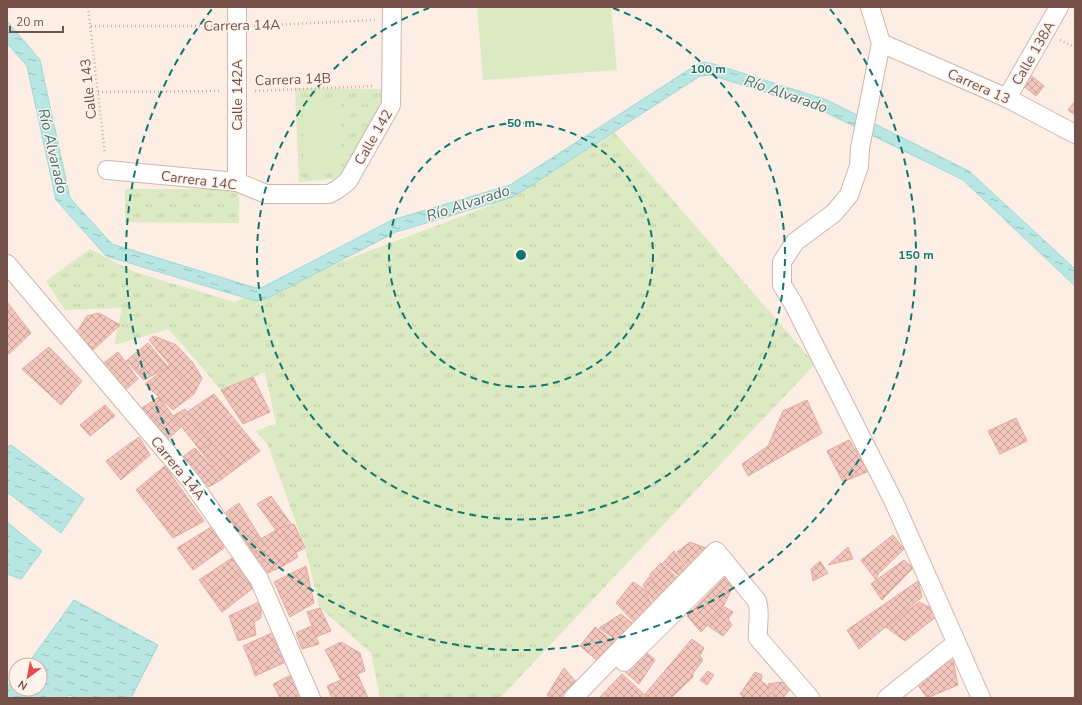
<svg xmlns="http://www.w3.org/2000/svg" width="1082" height="705" font-family="'Nunito Sans',sans-serif">
<style>
.grass{fill:url(#grass-tufts)}
.garden{fill:#dbeac2}
.water{fill:url(#water-ripples);stroke:#9fd8d5}
.building{fill:url(#building-cross-hatch);stroke:#e5a99c}
.lines{fill:none;stroke-linecap:round;stroke-linejoin:round}
.minor-casing{stroke:#d0b6ad;stroke-width:20}
.path{stroke:#d7a99f;stroke-width:2.5;stroke-dasharray:1 3;stroke-linecap:butt}
.minor{stroke:#fff;stroke-width:18}
.ring{fill:none;stroke:#0f766e;stroke-width:2;stroke-dasharray:7 5}
.labels{text-anchor:middle;stroke-width:3;stroke-linejoin:round;paint-order:stroke}
.street-label{font-size:14px;fill:#755049;stroke:#fff3eb}
.water-label{font-size:15px;font-style:italic;fill:#3a7472;stroke:#fff3eb}
.centre{fill:#0f766e;stroke:#fff3eb;stroke-width:2}
.ring-label{font-size:12px;text-anchor:middle;font-weight:bold;fill:#0f766e;stroke:#fff3eb;stroke-width:3;stroke-linejoin:round;paint-order:stroke}
</style>
<defs>
<pattern id="grass-tufts" width="24" height="20" patternUnits="userSpaceOnUse"><rect width="24" height="20" fill="#dbeac2"/><path d="M3 7l-1-3M5 7V3M7 7l1-3M15 17l-1-3M17 17v-4M19 17l1-3" fill="none" stroke="#bfcaa8"/></pattern>
<pattern id="water-ripples" width="26" height="14" patternUnits="userSpaceOnUse"><rect width="26" height="14" fill="#b8e6e3"/><path d="M2 4q2-2 4 0t4 0M15 11q2-2 4 0t4 0" fill="none" stroke="#9abdba"/></pattern>
<pattern id="building-cross-hatch" width="8" height="8" patternUnits="userSpaceOnUse"><rect width="8" height="8" fill="#f2c6bc"/><path d="M0 0l8 8M0 8l8-8" fill="none" stroke="#c9a39b"/></pattern>
</defs>
<rect width="100%" height="100%" fill="#fceee4"/>
<g class="grass">
<path d="M295 88 381 89V117L341 178 299 182Z"/>
<path d="M614 132 815 364 500 698H380L371 653 320 608 305 548 268 445 256 431 276 424 265 372 221 390 169 329 114 345 122 308 65 310 46 281 90 249 135 272 234 302 489 206Z"/>
<path d="M125 189H239V223L125 222Z"/>
</g>
<g class="garden">
<path d="M477 7H611L617 70 483 80Z"/>
<rect x="303" y="97" width="38" height="71"/>
</g>
<g class="water">
<path d="M7 21 40 60 70 198 112 244 256 288 263 287 392 220 510 185 696 65 704 62 714 64 827 100 969 171 1075 269V286L963 180 823 111 711 75 700 76 513 197 396 232 266 299 256 301 106 256 56 200 27 66 7 43Z"/>
<path d="M11 445 84 499 61 533 7 492V448Z"/>
<path d="M7 522 42 551 21 579 7 574Z"/>
<path d="M74 600 158 645 131 698H79L68 695 66 698H7V687L16 677V689H40V665H27Z"/>
</g>
<g class="building">
<path d="M1029 74 1044 86 1036 96 1021 84Z"/>
<path d="M1075 101V115L1068 110Z"/>
<path d="M7 302 31 333 9 354 7 353Z"/>
<path d="M99 313 120 325 92 351 76 333 87 316Z"/>
<path d="M154 336 176 345 193 363 202 378 194 394 149 340Z"/>
<path d="M148 343 168 367 144 380 126 361Z"/>
<path d="M49 347 82 381 61 405 22 369Z"/>
<path d="M118 352 138 379 124 391 101 365Z"/>
<path d="M171 364 194 394 173 410 145 384Z"/>
<path d="M253 377 270 412 243 424 221 390Z"/>
<path d="M214 394 260 451 234 470 187 412Z"/>
<path d="M159 397 181 427 168 439 142 408Z"/>
<path d="M807 400 822 433 748 476 742 464 768 446 783 411Z"/>
<path d="M105 405 115 416 90 436 80 425Z"/>
<path d="M185 409 212 443 200 450 173 416Z"/>
<path d="M1016 418 1027 441 1000 454 988 431Z"/>
<path d="M139 437 150 455 121 480 106 461Z"/>
<path d="M849 440 869 471 843 482 827 451Z"/>
<path d="M212 443 234 470 222 479 200 450Z"/>
<path d="M195 448 222 479 209 487 181 458Z"/>
<path d="M165 466 204 521 173 538 136 490Z"/>
<path d="M271 496 292 525 276 530 257 504Z"/>
<path d="M239 503 261 539 248 545 226 512Z"/>
<path d="M294 524 305 548 295 553 280 528Z"/>
<path d="M213 526 224 548 193 570 177 548Z"/>
<path d="M280 528 298 557 283 566 261 539Z"/>
<path d="M893 535 904 549 878 574 876 580 861 560Z"/>
<path d="M261 539 283 566 268 573 248 545Z"/>
<path d="M690 542 706 548 689 569 677 552Z"/>
<path d="M848 547 853 559 828 565Z"/>
<path d="M674 551 688 570 682 578 663 563Z"/>
<path d="M232 558 241 572 209 594 199 580Z"/>
<path d="M904 560 913 568 882 600 871 584Z"/>
<path d="M820 561 828 573 813 581 811 569Z"/>
<path d="M661 563 681 581 664 597 652 586 650 574Z"/>
<path d="M306 566 314 603 290 617 274 582Z"/>
<path d="M241 572 253 588 222 612 209 594Z"/>
<path d="M730 572 737 578 722 609 701 632 687 616Z"/>
<path d="M649 577 664 597 655 605 643 585Z"/>
<path d="M918 581 922 597 859 649 847 630Z"/>
<path d="M633 582 645 590 651 603 635 623 616 603Z"/>
<path d="M919 602 941 613 905 641 886 627Z"/>
<path d="M257 603H261V618L254 622 256 635 238 641 229 616Z"/>
<path d="M725 607 733 612 728 619 732 625 723 636 707 625Z"/>
<path d="M320 608 331 631 316 637 307 612Z"/>
<path d="M621 614 637 627 619 642 599 628Z"/>
<path d="M311 626 319 644 302 649 296 633Z"/>
<path d="M595 627 615 643 599 662 580 646Z"/>
<path d="M274 632 281 647 251 664 243 646Z"/>
<path d="M692 639 704 648 700 656 703 660 693 673V677L671 698H650L645 694Z"/>
<path d="M341 642 360 653 365 671 341 680 325 650Z"/>
<path d="M281 647 288 661 255 676 251 664Z"/>
<path d="M645 651 655 660 639 684 625 672Z"/>
<path d="M953 660 958 685 927 698 913 678Z"/>
<path d="M564 668 577 683 563 698H551L547 695Z"/>
<path d="M708 671 714 675 707 685 700 680Z"/>
<path d="M755 672 762 675 761 681 769 687V691L774 694V698H744L740 694Z"/>
<path d="M357 673 368 698H332L327 686Z"/>
<path d="M293 674 304 698H280L273 684Z"/>
<path d="M622 674 648 698H599Z"/>
<path d="M782 682 791 688 783 698H776L768 684Z"/>
</g>
<g class="lines">
<defs>
<g id="minor">
<path d="M870 7 881 43 860 148 859 166 849 195 834 213 795 242 782 262V285L793 303 894 502 981 698"/>
<path d="M881 43 1007 98 1075 134"/>
<path d="M1007 98 1059 7"/>
<path d="M107 170 237 182 266 194H329L338 189 348 181 391 105 392 7"/>
<path d="M237 182V7"/>
<path d="M7 264 191 481 259 579 311 698"/>
<path d="M624 662 725 562"/>
<path d="M573 698 716 551 757 601C761 613 757 625 758 638L810 698"/>
<path d="M887 698 956 643"/>
</g>
</defs>
<use href="#minor" class="minor-casing"/>
<g class="path">
<path d="M88 7 105 154"/>
<path d="M91 26H221"/>
<path d="M254 26 375 20"/>
<path d="M1060 40 1075 47"/>
<path d="M255 91 374 86"/>
<path d="M98 92 220 91"/>
</g>
<use href="#minor" class="minor"/>
</g>
<g class="ring">
<circle cx="521" cy="255" r="132"/>
<path d="M613 8A264 264 0 1 1 429 8"/>
<path d="M830 9A395 395 0 1 1 212 9"/>
</g>
<g class="labels">
<g class="street-label">
<text transform="translate(242 25) rotate(-1)" y="5">Carrera 14A</text>
<text transform="translate(1033 53) rotate(-60)" y="5">Calle 138A</text>
<text transform="translate(293 79) rotate(-2)" y="5">Carrera 14B</text>
<text transform="translate(979 86) rotate(24)" y="5">Carrera 13</text>
<text transform="translate(88 89) rotate(-96)" y="5">Calle 143</text>
<text transform="translate(237 95) rotate(-90)" y="5">Calle 142A</text>
<text transform="translate(373 137) rotate(-60)" y="5">Calle 142</text>
<text transform="translate(199 180) rotate(7)" y="5">Carrera 14C</text>
<text transform="translate(178 468) rotate(51)" y="5">Carrera 14A</text>
</g>
<g class="water-label">
<text transform="translate(786 94) rotate(19)" y="5">Río Alvarado</text>
<text transform="translate(53 151) rotate(77)" y="5">Río Alvarado</text>
<text transform="translate(468 203) rotate(-18)" y="5">Río Alvarado</text>
</g>
</g>
<circle cx="521" cy="255" r="6" class="centre"/>
<g class="ring-label">
<text x="708" y="73">100 m</text>
<text x="521" y="127">50 m</text>
<text x="916" y="259">150 m</text>
</g>
<rect width="1082" height="705" fill="none" stroke="#755049" stroke-width="16"/>
<g transform="translate(28 677) rotate(212)"><circle r="19" fill="#fff3eb" stroke="#c8b2aa"/>
<path d="M0-3L7 15L0 10L-7 15Z" fill="#e74b48"/>
<text y="-6" font-size="11" font-weight="bold" text-anchor="middle" fill="#755049">N</text>
</g>
<path d="M10 26v6h53v-6" fill="none" stroke="#755049" stroke-width="2"/>
<text x="16" y="26" font-size="12" fill="#755049" stroke="#fff3eb" stroke-width="3" paint-order="stroke">20 m</text>
</svg>
